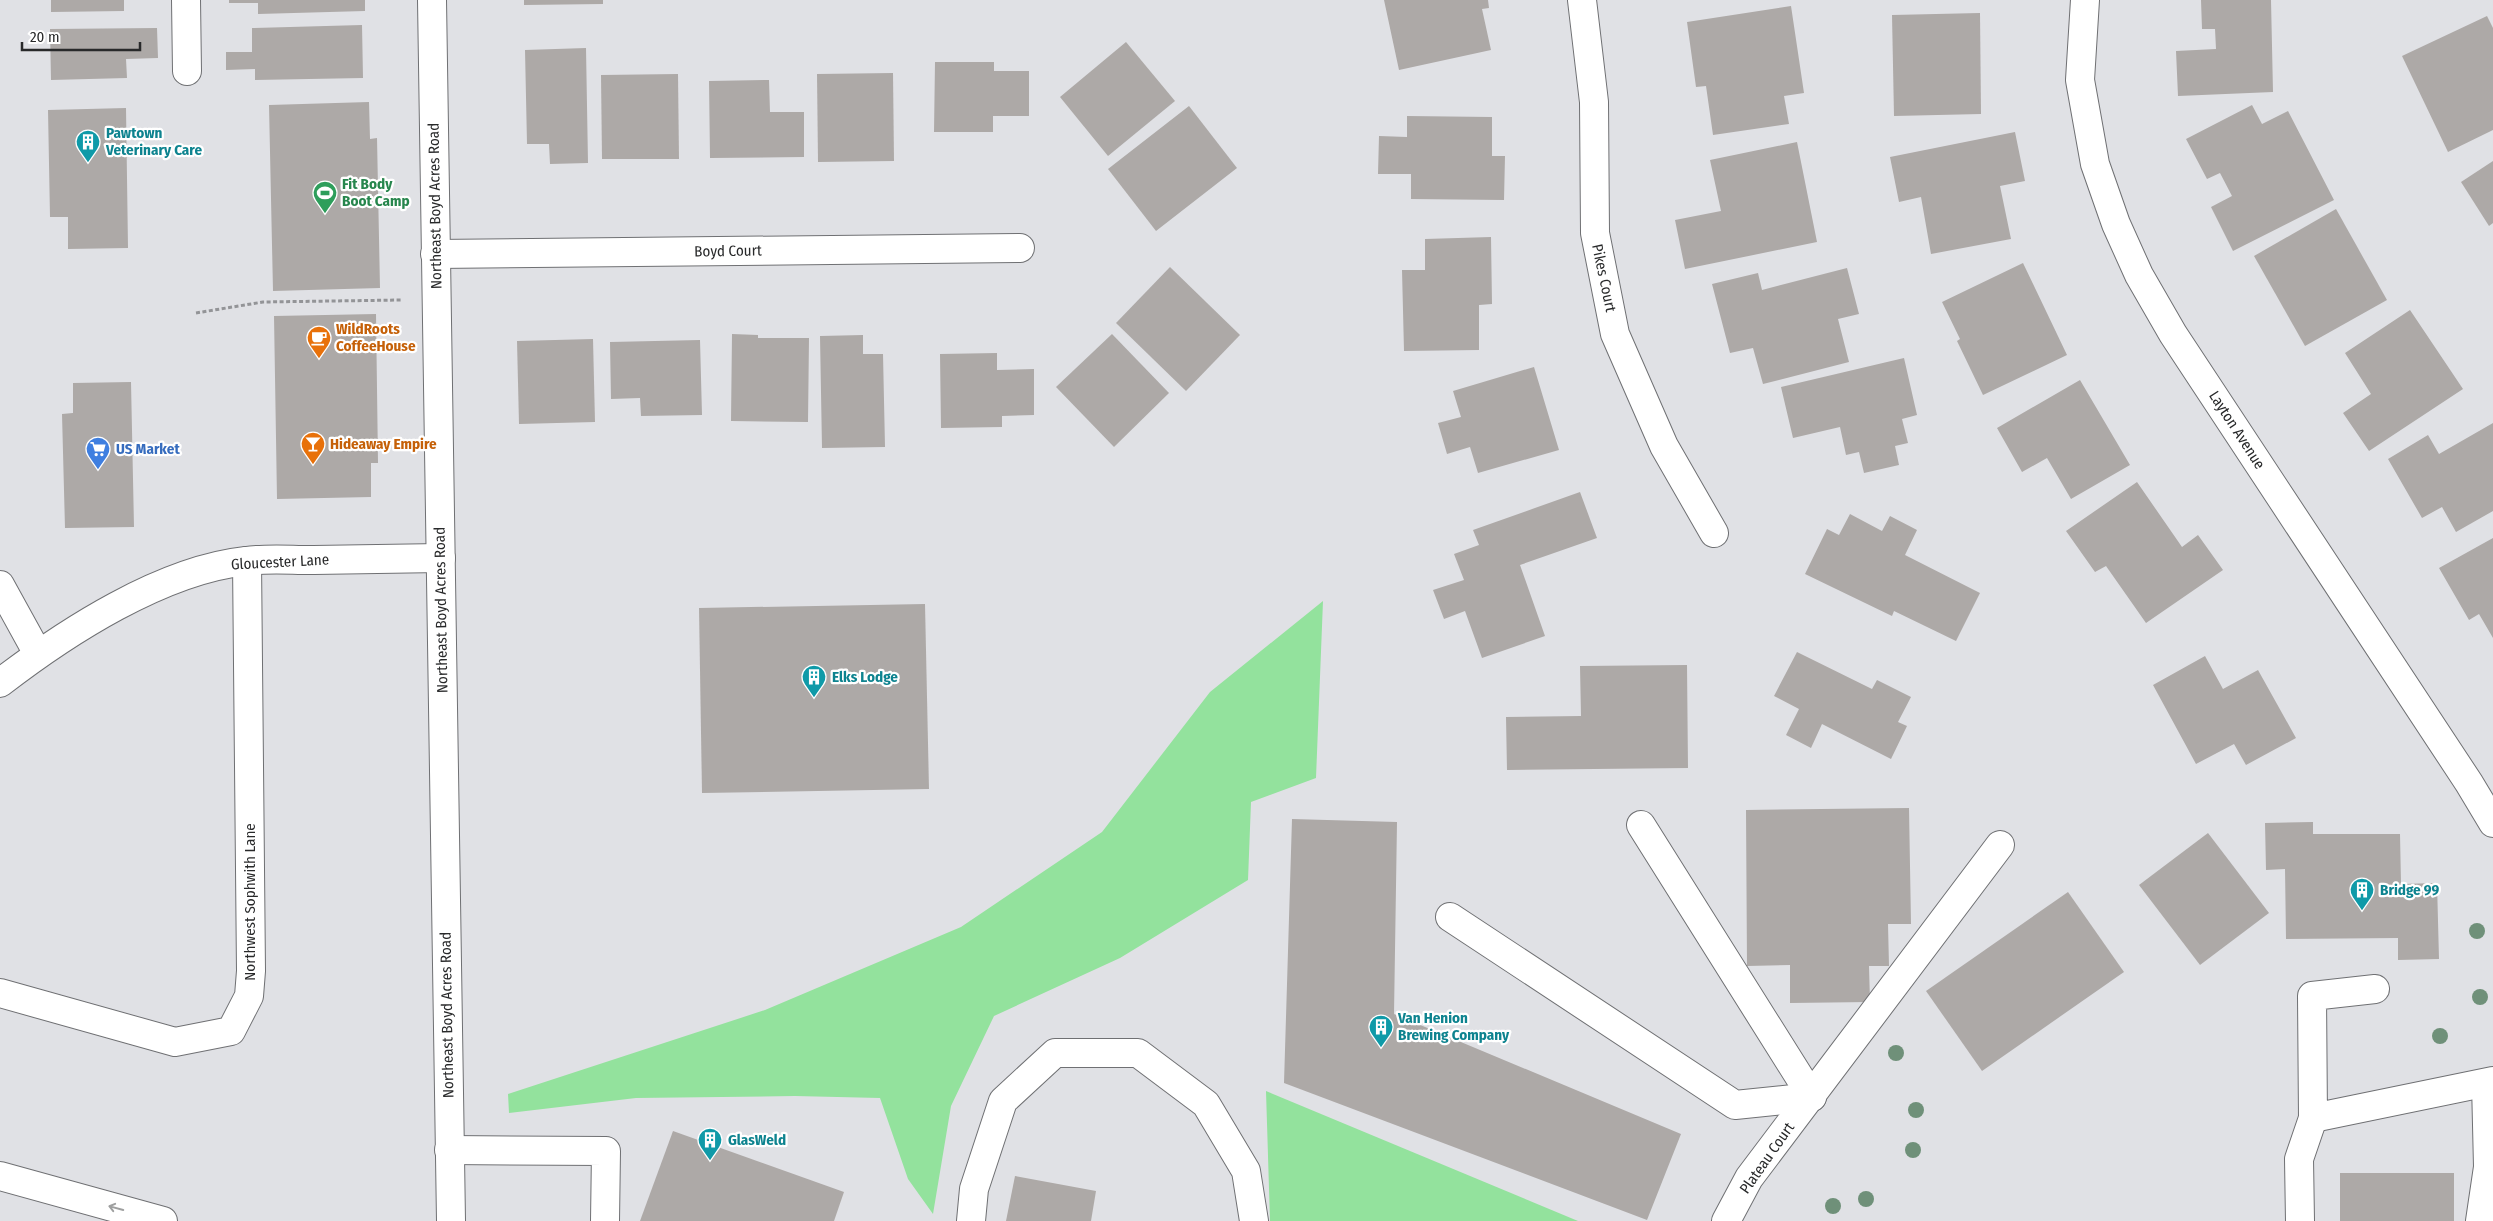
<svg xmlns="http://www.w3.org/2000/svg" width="2493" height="1221" font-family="'Fira Sans Condensed',sans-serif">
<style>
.green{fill:#93e29d}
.building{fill:#ada9a7}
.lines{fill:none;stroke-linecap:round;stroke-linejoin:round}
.minor-casing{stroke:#6f7073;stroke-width:30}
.highway-casing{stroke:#6f7073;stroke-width:30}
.path{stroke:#939497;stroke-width:3;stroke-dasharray:4 2.5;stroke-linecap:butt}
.minor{stroke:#fff;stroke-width:28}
.highway{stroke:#fff;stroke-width:28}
.tree{fill:#6f9079}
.oneway{stroke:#9e9f9f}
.labels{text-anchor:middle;stroke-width:4.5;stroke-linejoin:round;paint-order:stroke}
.culture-label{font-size:15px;font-weight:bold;fill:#0d838f;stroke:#fff;text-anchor:start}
.leisure-label{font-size:15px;font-weight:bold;fill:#27864d;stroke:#fff;text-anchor:start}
.street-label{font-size:15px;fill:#28292a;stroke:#fff}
.food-label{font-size:15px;font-weight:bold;fill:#c56008;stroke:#fff;text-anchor:start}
.shop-label{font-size:15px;font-weight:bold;fill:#366cbe;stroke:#fff;text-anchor:start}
</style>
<rect width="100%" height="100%" fill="#e0e1e5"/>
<g class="green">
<path d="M1323 601 1316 778 1251 802 1248 880 1120 958 994 1016 951 1106 933 1214 908 1179 880 1098 795 1096 636 1098 509 1113 508 1094 765 1010 961 927 1102 832 1210 692Z"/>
<path d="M1266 1091 1578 1221H1270Z"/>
</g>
<g class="building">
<path d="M51 0H124V11L51 12Z"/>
<path d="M229 0H365V11L258 14V3H229Z"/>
<path d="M524 0H603V4L524 5Z"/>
<path d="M1384 0H1488L1489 8 1482 9 1491 50 1399 70Z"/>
<path d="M2201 0H2271L2273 92 2178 96 2176 51 2216 49 2215 29H2202Z"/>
<path d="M1791 6 1804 93 1784 96 1789 124 1713 135 1706 86 1696 87 1687 22Z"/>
<path d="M1980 13 1981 114 1894 116 1892 15Z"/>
<path d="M2487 16 2493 28V130L2448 152 2402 56Z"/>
<path d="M362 25 363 78 255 80V69L226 70V52H252V28Z"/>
<path d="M157 28 158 58 126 59 127 78 51 80 50 29Z"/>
<path d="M1126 42 1175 101 1108 156 1060 97Z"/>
<path d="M586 48 588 163 550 164 549 144H527L525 50Z"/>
<path d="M935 62H994V71H1029V116H993V132H934Z"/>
<path d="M893 73 894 161 818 162 817 74Z"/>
<path d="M678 74 679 159H602L601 75Z"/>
<path d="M769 80 770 112H804V157L710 158 709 81Z"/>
<path d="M369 102 370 139 377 138 380 288 273 291 269 105Z"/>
<path d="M2252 105 2262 124 2288 111 2334 200 2233 251 2211 207 2232 196 2220 173 2207 179 2186 139Z"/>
<path d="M1189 106 1237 168 1156 231 1108 169Z"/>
<path d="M126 108 128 248 68 249V217H50L48 110Z"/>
<path d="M1407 116 1492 117V156H1505L1504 200 1411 199V174H1378L1379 136 1407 137Z"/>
<path d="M2015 132 2025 181 2000 186 2011 239 1931 254 1921 197 1899 202 1890 157Z"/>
<path d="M1797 142 1817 242 1685 269 1675 220 1721 211 1710 160Z"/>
<path d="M2493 161V223L2489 226 2461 182Z"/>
<path d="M2336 209 2387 300 2305 346 2254 256Z"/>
<path d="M1491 237 1492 304 1479 305V350L1404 351 1402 270H1425V239Z"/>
<path d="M2023 263 2067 355 1983 395 1957 341 1960 339 1942 302Z"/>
<path d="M1170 267 1240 335 1186 391 1116 323Z"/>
<path d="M1847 268 1859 314 1838 319 1849 362 1763 384 1753 348 1730 353 1712 284 1758 273 1762 290Z"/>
<path d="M2410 310 2463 389 2369 451 2343 413 2371 394 2345 353Z"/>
<path d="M376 314 378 463H371V497L277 499 274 316Z"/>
<path d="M732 334 758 335V338H809L808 422 731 421Z"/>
<path d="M1112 334 1169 393 1114 447 1056 387Z"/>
<path d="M863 335V354H883L885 447 822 448 820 336Z"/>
<path d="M593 339 595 422 519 424 517 341Z"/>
<path d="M700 340 702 415 641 416 640 398 611 399 610 342Z"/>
<path d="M997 353V370L1034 369V415L1002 416V427L941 428 940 354Z"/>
<path d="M1904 358 1917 415 1902 419 1908 443 1895 446 1899 465 1864 473 1859 452 1846 455 1840 427 1793 438 1781 387Z"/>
<path d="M1534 367 1559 450 1478 473 1470 447 1447 454 1438 423 1461 417 1453 391Z"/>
<path d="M2080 380 2130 465 2071 499 2047 458 2022 472 1997 428Z"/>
<path d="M131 382 134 527 65 528 62 414 73 413V383Z"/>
<path d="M2493 423V511L2456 532 2442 507 2422 518 2388 459 2428 435 2439 454Z"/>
<path d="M2137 482 2182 547 2198 535 2223 570 2146 623 2106 566 2095 572 2066 531Z"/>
<path d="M1580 492 1597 538 1520 565 1545 636 1482 658 1465 611 1444 619 1433 590 1464 580 1454 554 1479 545 1473 530Z"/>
<path d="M1850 514 1882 531 1890 516 1917 530 1905 555 1980 593 1956 641 1894 611 1892 616 1805 574 1827 529 1839 535Z"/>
<path d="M2493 538V638L2479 614 2469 620 2439 568Z"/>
<path d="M925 604 929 789 702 793 699 608Z"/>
<path d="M1797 652 1872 689 1877 680 1911 697 1898 722 1907 726 1891 759 1822 724 1811 748 1786 735 1799 709 1774 696Z"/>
<path d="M2205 656 2223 689 2258 670 2296 738 2246 765 2234 744 2196 764 2153 685Z"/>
<path d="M1687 665 1688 768 1507 770 1506 717 1581 716 1580 666Z"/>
<path d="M1909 808 1911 924H1888L1889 966H1869L1870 1002 1790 1003V965L1747 966 1746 810Z"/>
<path d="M1292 819 1397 822 1394 1014 1681 1134 1647 1220 1284 1083Z"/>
<path d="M2313 822V834H2400L2401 884 2437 883 2439 959 2398 960V938L2286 939 2285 869 2266 870 2265 823Z"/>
<path d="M2208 833 2269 913 2200 965 2139 885Z"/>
<path d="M2068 892 2124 972 1982 1071 1926 991Z"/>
<path d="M673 1131 844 1192 834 1221H640Z"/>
<rect x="2340" y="1173" width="114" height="48"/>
<path d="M1015 1176 1096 1191 1091 1221H1006Z"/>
</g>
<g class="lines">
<defs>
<g id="minor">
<path d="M186 0 187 71"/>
<path d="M432 0 451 1221"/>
<path d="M1582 0 1594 102 1595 233 1615 334 1664 446 1714 533"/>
<path d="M2085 0 2080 80 2095 164 2116 224 2139 275 2173 334 2469 783 2493 823"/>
<path d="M435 254 1020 248"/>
<path d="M0 585 38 654"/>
<path d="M0 683C66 632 162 570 246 561 267 558 290 560 311 560 354 559 397 559 441 558"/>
<path d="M1641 825 1812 1097"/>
<path d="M1450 917 1735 1105 1812 1097"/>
<path d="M2375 989 2312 996 2313 1118 2493 1081"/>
<path d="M0 993 175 1042 231 1031 249 996 251 971 247 561"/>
<path d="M449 1150 606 1151 605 1221"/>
<path d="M971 1221 974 1189 1003 1101 1055 1053H1138L1206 1104 1246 1171 1254 1221"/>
<path d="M1726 1221 1749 1178 2000 845"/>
<path d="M2300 1221 2299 1159 2313 1118"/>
<path d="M2480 1221 2488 1167 2486 1083"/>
</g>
<path id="highway" d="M0 1176 163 1221"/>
</defs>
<use href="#minor" class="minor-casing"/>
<use href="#highway" class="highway-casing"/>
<path class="path" d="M196 313 263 302 402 300"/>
<use href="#minor" class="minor"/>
<use href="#highway" class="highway"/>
</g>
<g class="tree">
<circle cx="2477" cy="931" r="8"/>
<circle cx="2480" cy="997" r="8"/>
<circle cx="2440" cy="1036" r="8"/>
<circle cx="1896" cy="1053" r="8"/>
<circle cx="1916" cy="1110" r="8"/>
<circle cx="1913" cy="1150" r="8"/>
<circle cx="1866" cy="1199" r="8"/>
<circle cx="1833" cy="1206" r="8"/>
</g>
<defs><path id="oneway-shaft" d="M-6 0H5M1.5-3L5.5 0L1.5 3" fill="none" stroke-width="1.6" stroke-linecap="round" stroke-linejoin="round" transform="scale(1.25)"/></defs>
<use class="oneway" href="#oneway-shaft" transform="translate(116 1208) rotate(-165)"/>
<defs>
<symbol id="building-pin" viewBox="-11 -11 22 30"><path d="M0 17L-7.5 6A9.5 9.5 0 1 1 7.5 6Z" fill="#0f9aa8" stroke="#fff"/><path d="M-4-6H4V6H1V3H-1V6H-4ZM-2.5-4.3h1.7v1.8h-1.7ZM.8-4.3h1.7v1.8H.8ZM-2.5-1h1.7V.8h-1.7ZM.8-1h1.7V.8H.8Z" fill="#fff"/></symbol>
<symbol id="stadium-pin" viewBox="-11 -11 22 30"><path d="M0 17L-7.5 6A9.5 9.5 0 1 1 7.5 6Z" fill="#2e9e5b" stroke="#fff"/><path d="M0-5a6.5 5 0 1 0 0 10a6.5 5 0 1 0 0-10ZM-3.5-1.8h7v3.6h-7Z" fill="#fff"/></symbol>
<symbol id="cafe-pin" viewBox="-11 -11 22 30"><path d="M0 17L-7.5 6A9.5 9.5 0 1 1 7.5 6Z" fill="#e8710a" stroke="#fff"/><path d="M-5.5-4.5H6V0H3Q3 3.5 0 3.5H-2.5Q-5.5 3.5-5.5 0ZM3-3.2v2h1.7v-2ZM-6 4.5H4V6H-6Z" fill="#fff"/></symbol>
<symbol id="bar-pin" viewBox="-11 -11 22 30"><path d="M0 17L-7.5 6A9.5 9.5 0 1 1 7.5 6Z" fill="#e8710a" stroke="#fff"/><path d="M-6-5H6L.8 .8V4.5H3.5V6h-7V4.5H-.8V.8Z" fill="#fff"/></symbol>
<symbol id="supermarket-pin" viewBox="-11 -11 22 30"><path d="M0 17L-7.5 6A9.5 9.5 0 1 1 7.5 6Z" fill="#3f7fe0" stroke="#fff"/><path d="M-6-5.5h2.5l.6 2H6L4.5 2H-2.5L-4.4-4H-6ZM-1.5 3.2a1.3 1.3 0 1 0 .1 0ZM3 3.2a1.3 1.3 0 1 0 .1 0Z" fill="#fff"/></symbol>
</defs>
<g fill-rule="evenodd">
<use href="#building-pin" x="74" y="128" width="28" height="38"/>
<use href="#stadium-pin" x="311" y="179" width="28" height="38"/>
<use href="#cafe-pin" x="305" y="324" width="28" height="38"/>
<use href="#bar-pin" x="299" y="430" width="28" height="38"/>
<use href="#supermarket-pin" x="84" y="435" width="28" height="38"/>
<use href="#building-pin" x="800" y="663" width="28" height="38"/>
<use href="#building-pin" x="2348" y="876" width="28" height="38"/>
<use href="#building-pin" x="1367" y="1013" width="28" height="38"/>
<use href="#building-pin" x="696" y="1126" width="28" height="38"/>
</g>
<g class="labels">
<g class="culture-label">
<text x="106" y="138">Pawtown<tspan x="106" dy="17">Veterinary Care</tspan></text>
<text x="832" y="682">Elks Lodge</text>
<text x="2380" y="895">Bridge 99</text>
<text x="1398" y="1023">Van Henion<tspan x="1398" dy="17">Brewing Company</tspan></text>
<text x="728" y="1145">GlasWeld</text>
</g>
<g class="leisure-label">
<text x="342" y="189">Fit Body<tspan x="342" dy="17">Boot Camp</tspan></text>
</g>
<g class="street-label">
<text transform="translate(435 206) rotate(-91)" y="5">Northeast Boyd Acres Road</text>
<text transform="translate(728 251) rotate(-1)" y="5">Boyd Court</text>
<text transform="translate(1604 278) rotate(78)" y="5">Pikes Court</text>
<text transform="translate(2237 430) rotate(57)" y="5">Layton Avenue</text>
<text transform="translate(280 562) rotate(-3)" y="5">Gloucester Lane</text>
<text transform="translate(441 610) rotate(-91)" y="5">Northeast Boyd Acres Road</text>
<text transform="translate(250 902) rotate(-90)" y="5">Northwest Sophwith Lane</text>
<text transform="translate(447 1015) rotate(-91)" y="5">Northeast Boyd Acres Road</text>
<text transform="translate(1767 1158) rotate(-55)" y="5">Plateau Court</text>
</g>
<g class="food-label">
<text x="336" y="334">WildRoots<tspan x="336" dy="17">CoffeeHouse</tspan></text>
<text x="330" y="449">Hideaway Empire</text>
</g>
<g class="shop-label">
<text x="116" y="454">US Market</text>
</g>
</g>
<path d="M22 42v8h118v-8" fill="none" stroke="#28292a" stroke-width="2.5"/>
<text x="30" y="42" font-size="15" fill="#28292a" stroke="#ffffff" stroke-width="4" paint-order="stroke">20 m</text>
</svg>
